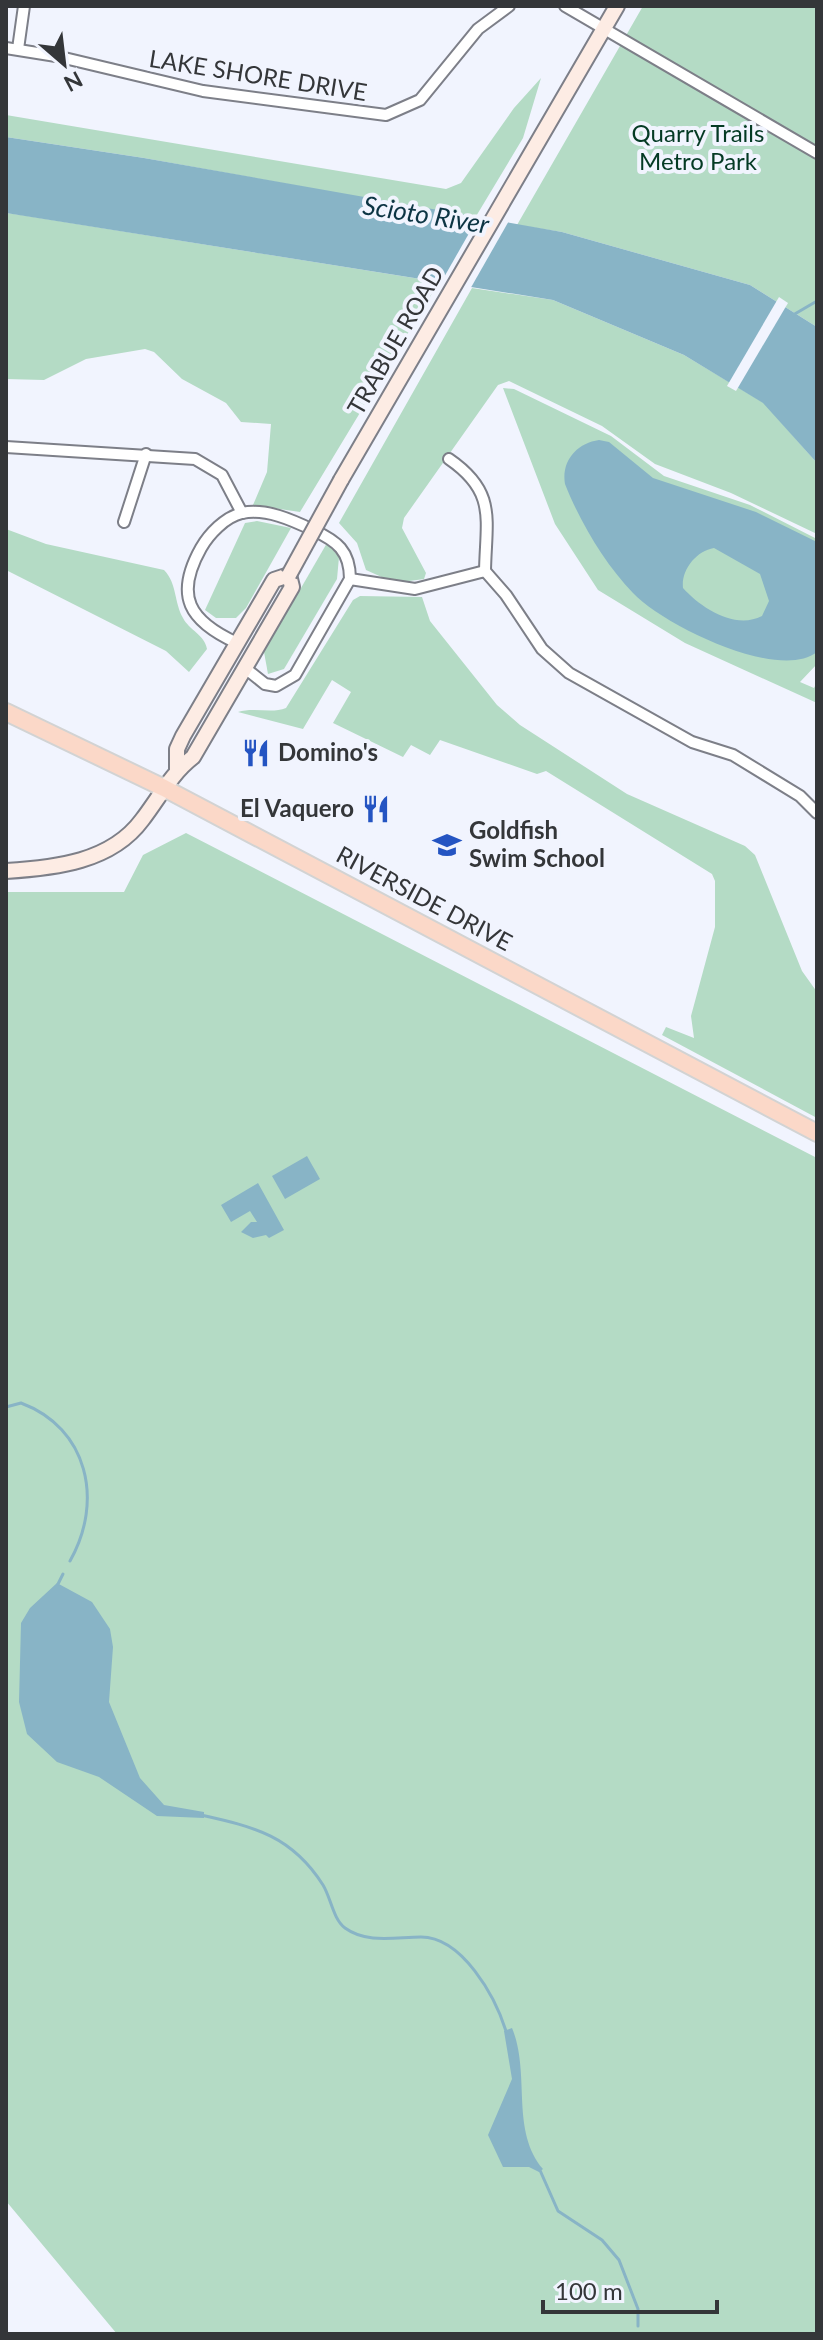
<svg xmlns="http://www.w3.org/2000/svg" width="823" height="2340" font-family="Lato,sans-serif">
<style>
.green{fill:#b4dbc5}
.water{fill:#88b4c6;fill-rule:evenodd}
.pier{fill:#f1f4fe}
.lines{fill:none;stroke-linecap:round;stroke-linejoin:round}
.stream{stroke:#88b4c6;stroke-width:3}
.street-casing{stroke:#7d7f88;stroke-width:14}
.secondary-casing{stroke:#7d7f88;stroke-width:18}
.primary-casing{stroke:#d2d3d3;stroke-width:20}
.street{stroke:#fff;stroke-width:10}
.secondary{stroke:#fdece4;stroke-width:14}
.primary{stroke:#fbd8c8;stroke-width:16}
.secondary-bridge-casing{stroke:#7d7f88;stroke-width:18;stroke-linecap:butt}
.secondary-bridge{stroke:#fdece4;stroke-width:14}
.labels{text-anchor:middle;stroke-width:8;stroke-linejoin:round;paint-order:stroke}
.street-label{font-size:24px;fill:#343639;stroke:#f1f4fe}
.park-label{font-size:24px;fill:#043a24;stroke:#f1f4fe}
.poi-label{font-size:24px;font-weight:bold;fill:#343639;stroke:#f1f4fe;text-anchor:start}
.water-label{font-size:26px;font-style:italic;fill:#0d3544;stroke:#f1f4fe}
</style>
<rect width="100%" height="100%" fill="#f1f4fe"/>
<g class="green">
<path d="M643 6H817V327L750 285 562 232 517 225Z"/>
<path d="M541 78 523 138 475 218 144 158 6 137V115L446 189 461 183 514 108Z"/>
<path d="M6 213 21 215 439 282 300 512 253 505 267 472 271 424 241 422 226 403 182 379 154 352 145 349 86 359 44 380 6 379Z"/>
<path d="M472 288 553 300 684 355 764 403 817 463V534L731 493 655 464 602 426 509 381 498 385 404 518 402 528 426 573 424 579 395 583 366 570 357 543 339 523Z"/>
<path d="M503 388 514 389 611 436 664 476 750 505 817 539V664L800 682 814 688 817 682V703L685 643 598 590 555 524Z"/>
<path d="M257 521 291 528 246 608 236 618H216L205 610 245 523Z"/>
<path d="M6 529 46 544 164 570C177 583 174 602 183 618 189 630 205 635 207 649L189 672 166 651 6 570Z"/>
<path d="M327 543 339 557 337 579 284 669 268 674 264 652Z"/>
<path d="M360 596 422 597 430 621 497 705 520 725 627 794 745 846 755 855 802 971 817 992V1118L662 1035 666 1027 694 1038 691 1016 715 927V881L712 874 546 771 537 774 440 740 430 755 411 745 403 757 333 723 351 692 332 680 303 729 238 712C254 707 272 714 286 708L353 600Z"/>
<path d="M186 833 817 1158V2334H117L6 2201V892H124L143 855Z"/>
</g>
<g class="water">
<path d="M6 137 144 158 562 232 750 285 817 327V463L763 403 684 355 553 300 6 213Z"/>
<path d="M599 440 609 442 653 478 756 512 817 542V652C779 682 663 625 633 593 605 564 580 522 565 484 561 461 577 443 599 440ZM714 548 760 574 769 601 762 616C735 630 701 608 683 588 681 570 696 551 714 548Z"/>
<path d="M307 1156 320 1179 285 1199 272 1176Z"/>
<path d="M258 1183 284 1230 269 1238 266 1235 253 1238 241 1232 251 1222H257L250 1211 231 1222 221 1205Z"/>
<path d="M57 1583 92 1602 110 1629 113 1647 109 1702 140 1778 164 1805 204 1812V1818L157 1816 99 1777 57 1762 27 1734 19 1702 21 1623 30 1608Z"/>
<path d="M512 2028C531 2074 510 2130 543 2169L539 2172 529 2167H503L488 2135 512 2079 504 2031Z"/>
</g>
<g class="pier">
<path d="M480 214 510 219 469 291 439 286Z"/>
<path d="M779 297 788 303 736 391 727 386Z"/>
</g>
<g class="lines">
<g class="stream">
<path d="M793 315 817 301"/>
<path d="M6 1407 21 1403C88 1428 104 1501 70 1561"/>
<path d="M58 1584 63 1574"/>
<path d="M201 1815C255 1827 292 1836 323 1885 331 1898 333 1919 345 1928 367 1944 396 1937 421 1937 462 1937 495 1996 506 2031"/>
<path d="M539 2168 558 2211 602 2240 619 2260 638 2309V2326"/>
</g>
<defs>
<g id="street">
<path d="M565 6 817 153"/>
<path d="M6 48 56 56 203 91 386 115 420 100 478 29 509 6"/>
<path d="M18 49 24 6"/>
<path d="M6 447 195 459 222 475 242 513"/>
<path d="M449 459C497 492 486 519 485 571"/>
<path d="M124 522 146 454"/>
<path d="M350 579 415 589 485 571 506 595 542 649 569 673 692 742 733 755 800 796 817 813"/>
<path d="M237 643C189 621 174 596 201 548 209 534 225 517 242 513 266 508 292 520 313 530 337 541 350 551 350 579L295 675 276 686 265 684 245 668"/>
</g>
<g id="secondary">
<path d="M341 480 617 6"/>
<path d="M6 871C55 868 111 862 142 820 159 798 171 774 193 757L292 587 289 575 274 580 183 736 177 749V770"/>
</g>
<path id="primary" d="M6 712 164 788 817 1133"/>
</defs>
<use href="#street" class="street-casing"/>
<use href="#secondary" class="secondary-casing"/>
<use href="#primary" class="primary-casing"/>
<use href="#street" class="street"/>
<use href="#secondary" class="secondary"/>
<use href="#primary" class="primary"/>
<defs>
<path id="secondary-bridge" d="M289 575 341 480"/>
</defs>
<use href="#secondary-bridge" class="secondary-bridge-casing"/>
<use href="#secondary-bridge" class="secondary-bridge"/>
</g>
<defs>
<symbol id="restaurant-bare" viewBox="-9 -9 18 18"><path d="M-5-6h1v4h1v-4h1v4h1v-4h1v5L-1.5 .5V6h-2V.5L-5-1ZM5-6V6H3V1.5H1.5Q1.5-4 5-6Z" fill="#2454c2" stroke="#f1f4fe" stroke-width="2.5" paint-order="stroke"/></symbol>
<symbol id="school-bare" viewBox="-9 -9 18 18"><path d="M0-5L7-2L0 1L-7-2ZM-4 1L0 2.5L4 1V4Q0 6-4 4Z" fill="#2454c2" stroke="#f1f4fe" stroke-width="2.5" paint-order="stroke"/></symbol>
</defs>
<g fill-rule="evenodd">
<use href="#restaurant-bare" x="236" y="733" width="40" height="40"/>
<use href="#restaurant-bare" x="356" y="789" width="40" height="40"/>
<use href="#school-bare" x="427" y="825" width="40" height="40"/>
</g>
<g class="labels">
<g class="street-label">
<text transform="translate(258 76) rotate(9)" y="8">LAKE SHORE DRIVE</text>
<text transform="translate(396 341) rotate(-60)" y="8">TRABUE ROAD</text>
<text transform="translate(424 899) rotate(28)" y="8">RIVERSIDE DRIVE</text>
</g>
<g class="park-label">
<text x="698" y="142">Quarry Trails<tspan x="698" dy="28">Metro Park</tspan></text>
</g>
<g class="poi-label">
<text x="278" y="761">Domino's</text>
<text x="354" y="817" text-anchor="end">El Vaquero</text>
<text x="469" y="839">Goldfish<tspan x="469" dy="28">Swim School</tspan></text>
</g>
<g class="water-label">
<text transform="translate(426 215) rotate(9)" y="9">Scioto River</text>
</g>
</g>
<rect width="823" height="2340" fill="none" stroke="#343639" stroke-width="16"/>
<g transform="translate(64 64) rotate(152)" stroke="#f1f4fe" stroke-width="6" paint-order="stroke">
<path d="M0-6L14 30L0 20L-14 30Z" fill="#343639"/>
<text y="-12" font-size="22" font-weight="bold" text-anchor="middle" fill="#343639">N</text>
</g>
<path d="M543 2300v12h174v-12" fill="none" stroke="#343639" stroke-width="4"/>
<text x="555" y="2300" font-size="24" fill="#343639" stroke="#f1f4fe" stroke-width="6" paint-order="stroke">100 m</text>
</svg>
